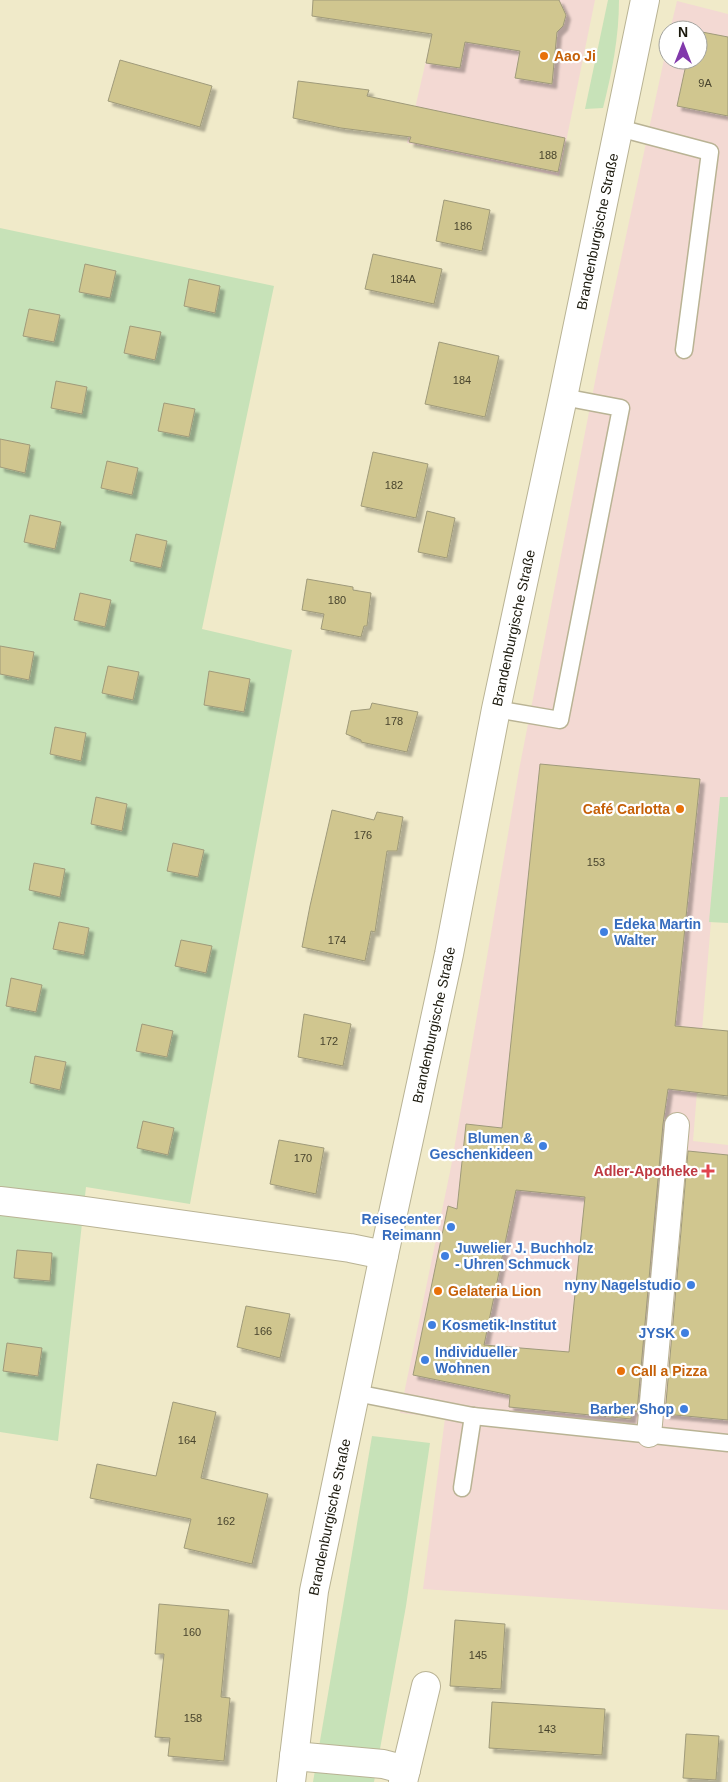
<svg xmlns="http://www.w3.org/2000/svg" width="728" height="1782" font-family="Helvetica,sans-serif">
<style>
.commercial{fill:#f3d9d3}
.green{fill:#c7e2b8}
.building{fill:#d0c68f;stroke:#9f9a7a;fill-rule:evenodd;filter:url(#shadow)}
.lines{fill:none;stroke-linecap:round;stroke-linejoin:round}
.service-casing{stroke:#b9b394;stroke-width:19}
.pedestrian-casing{stroke:#b9b394;stroke-width:26}
.minor-casing{stroke:#b9b394;stroke-width:30}
.tertiary-casing{stroke:#b9b394;stroke-width:30}
.service{stroke:#fff;stroke-width:16}
.pedestrian{stroke:#fff;stroke-width:24}
.minor{stroke:#fff;stroke-width:28}
.tertiary{stroke:#fff;stroke-width:28}
.food-dot{fill:#e8710a;stroke:#fff;stroke-width:2}
.shop-dot{fill:#3f7fe0;stroke:#fff;stroke-width:2}
.health-dot{fill:#e0444e;stroke:#fff;stroke-width:2}
.labels{text-anchor:middle;stroke-width:4.5;stroke-linejoin:round;paint-order:stroke}
.number-label{font-size:11px;fill:#48442d}
.food-label{font-size:14px;font-weight:bold;fill:#c56008;stroke:#fff;text-anchor:start}
.street-label{font-size:14px;fill:#1a180c;stroke:#fff}
.shop-label{font-size:14px;font-weight:bold;fill:#366cbe;stroke:#fff;text-anchor:end}
.health-label{font-size:14px;font-weight:bold;fill:#be3a42;stroke:#fff;text-anchor:end}
</style>
<defs>
<filter id="shadow"><feDropShadow dx="4.5" dy="4.5" stdDeviation="1" flood-color="#0004"/></filter>
</defs>
<rect width="100%" height="100%" fill="#f0eac9"/>
<g class="commercial">
<path d="M440 0H595L559 176 407 143Z"/>
<path d="M677 1 728 14V848H717L693 1141 728 1145V1610L423 1589 445 1418 400 1413 451 1167 519 770 599 361 668 41V60H698V30H670Z"/>
</g>
<g class="green">
<path d="M608 0H619C619 37 612 72 603 108L585 109Z"/>
<path d="M0 228 274 286 202 629 292 650 190 1204 86 1187 58 1441 0 1432Z"/>
<path d="M720 797H728V923L709 922Z"/>
<path d="M372 1436 430 1443 406 1606 374 1782H313Z"/>
</g>
<g class="building">
<path d="M313 0H559L566 15 563 26 557 32 552 84 515 78 520 51 465 42 460 68 426 63 432 34 312 16Z"/>
<path d="M702 32 728 37V116L677 106 687 60H698V48Z"/>
<path d="M120 60 212 86 200 127 108 101Z"/>
<path d="M298 81 369 90 367 96 565 138 558 172 409 142 411 137 341 128 293 118Z"/>
<path d="M444 200 490 210 482 251 436 241Z"/>
<path d="M373 254 442 269 434 304 365 289Z"/>
<path d="M85 264 116 271 110 298 79 292Z"/>
<path d="M189 279 220 286 215 313 184 306Z"/>
<path d="M29 309 60 315 54 342 23 336Z"/>
<path d="M130 326 161 332 155 360 124 353Z"/>
<path d="M439 342 499 356 485 417 425 404Z"/>
<path d="M56 381 87 387 82 414 51 408Z"/>
<path d="M164 403 195 409 189 437 158 431Z"/>
<path d="M0 439 30 445 25 473 0 467Z"/>
<path d="M373 452 428 464 416 518 361 506Z"/>
<path d="M107 461 138 468 132 495 101 488Z"/>
<path d="M427 511 455 518 447 558 418 552Z"/>
<path d="M30 515 61 522 55 549 24 542Z"/>
<path d="M136 534 167 541 161 568 130 561Z"/>
<path d="M307 579 353 587V590L371 593 367 626H364L361 637 321 629 324 614 302 610Z"/>
<path d="M80 593 111 600 105 627 74 620Z"/>
<path d="M0 646 34 652 29 680 0 674Z"/>
<path d="M108 666 139 672 133 700 102 693Z"/>
<path d="M209 671 250 679 244 712 204 705Z"/>
<path d="M372 703 418 712 407 752 361 742V740L346 734 351 711 370 709Z"/>
<path d="M55 727 86 733 81 761 50 754Z"/>
<path d="M540 764 700 779 675 1026 728 1031V1096L668 1089 663 1124 637 1412 632 1411 631 1419 509 1407 510 1395 413 1375 448 1206 457 1209 466 1124 502 1128ZM516 1190 585 1197 569 1352 484 1345Z"/>
<path d="M96 797 127 804 122 831 91 824Z"/>
<path d="M332 810 374 820 377 812 403 817 397 851H387L375 932 371 931 365 961 302 947 310 906Z"/>
<path d="M173 843 204 850 198 877 167 871Z"/>
<path d="M34 863 65 869 60 897 29 890Z"/>
<path d="M59 922 89 928 84 955 53 949Z"/>
<path d="M181 940 212 946 206 973 175 966Z"/>
<path d="M11 978 42 985 36 1012 6 1006Z"/>
<path d="M304 1014 351 1024 343 1066 298 1057Z"/>
<path d="M142 1024 173 1031 167 1057 136 1051Z"/>
<path d="M35 1056 66 1062 60 1090 30 1083Z"/>
<path d="M143 1121 174 1128 168 1155 137 1148Z"/>
<path d="M279 1140 324 1148 316 1194 270 1184Z"/>
<path d="M688 1151 728 1155V1420L665 1414Z"/>
<path d="M17 1250 52 1253 50 1281 14 1278Z"/>
<path d="M246 1306 290 1314 280 1358 237 1347Z"/>
<path d="M7 1343 42 1348 38 1376 3 1371Z"/>
<path d="M173 1402 216 1412 201 1478 268 1494 252 1564 184 1548 191 1519 90 1498 97 1464 156 1476Z"/>
<path d="M159 1604 229 1610 221 1697 230 1698 224 1761 168 1756 170 1738 155 1737 164 1654H155Z"/>
<path d="M455 1620 505 1624 501 1689 450 1686Z"/>
<path d="M492 1702 605 1709 602 1755 489 1748Z"/>
<path d="M686 1734 719 1736 716 1780 683 1778Z"/>
</g>
<g class="lines">
<defs>
<g id="service">
<path d="M619 128 710 152 684 350"/>
<path d="M496 709 560 720 621 408 563 397"/>
<path d="M356 1393 473 1416 728 1443"/>
<path d="M462 1488 473 1416"/>
</g>
<path id="pedestrian" d="M649 1435 677 1125"/>
<g id="minor">
<path d="M0 1201 77 1210 350 1248 384 1255"/>
<path d="M294 1756 383 1764 406 1770"/>
<path d="M403 1782 426 1686"/>
</g>
<g id="tertiary">
<path id="s1" d="M291 1782 314 1591 384 1255 449 954 496 709 563 397 645 0"/>
</g>
</defs>
<use href="#service" class="service-casing"/>
<use href="#pedestrian" class="pedestrian-casing"/>
<use href="#minor" class="minor-casing"/>
<use href="#tertiary" class="tertiary-casing"/>
<use href="#service" class="service"/>
<use href="#pedestrian" class="pedestrian"/>
<use href="#minor" class="minor"/>
<use href="#tertiary" class="tertiary"/>
</g>
<g class="food-dot">
<circle cx="544" cy="56" r="5"/>
<circle cx="680" cy="809" r="5"/>
<circle cx="438" cy="1291" r="5"/>
<circle cx="621" cy="1371" r="5"/>
</g>
<g class="shop-dot">
<circle cx="604" cy="932" r="5"/>
<circle cx="543" cy="1146" r="5"/>
<circle cx="451" cy="1227" r="5"/>
<circle cx="445" cy="1256" r="5"/>
<circle cx="691" cy="1285" r="5"/>
<circle cx="432" cy="1325" r="5"/>
<circle cx="685" cy="1333" r="5"/>
<circle cx="425" cy="1360" r="5"/>
<circle cx="684" cy="1409" r="5"/>
</g>
<path class="health-dot" d="M705.5 1163.5h5v5h5v5h-5v5h-5v-5h-5v-5h5z"/>
<g class="labels">
<g class="number-label">
<text x="705" y="87">9A</text>
<text x="548" y="159">188</text>
<text x="463" y="230">186</text>
<text x="403" y="283">184A</text>
<text x="462" y="384">184</text>
<text x="394" y="489">182</text>
<text x="337" y="604">180</text>
<text x="394" y="725">178</text>
<text x="363" y="839">176</text>
<text x="596" y="866">153</text>
<text x="337" y="944">174</text>
<text x="329" y="1045">172</text>
<text x="303" y="1162">170</text>
<text x="263" y="1335">166</text>
<text x="187" y="1444">164</text>
<text x="226" y="1525">162</text>
<text x="192" y="1636">160</text>
<text x="478" y="1659">145</text>
<text x="193" y="1722">158</text>
<text x="547" y="1733">143</text>
</g>
<g class="food-label">
<text x="554" y="61">Aao Ji</text>
<text x="670" y="814" text-anchor="end">Café Carlotta</text>
<text x="448" y="1296">Gelateria Lion</text>
<text x="631" y="1376">Call a Pizza</text>
</g>
<g class="street-label">
<text dy="5" stroke="none"><textPath href="#s1" startOffset="1581">Brandenburgische Straße</textPath></text>
<text dy="5" stroke="none"><textPath href="#s1" startOffset="1176">Brandenburgische Straße</textPath></text>
<text dy="5" stroke="none"><textPath href="#s1" startOffset="771">Brandenburgische Straße</textPath></text>
<text dy="5" stroke="none"><textPath href="#s1" startOffset="268">Brandenburgische Straße</textPath></text>
</g>
<g class="shop-label">
<text x="614" y="929" text-anchor="start">Edeka Martin<tspan x="614" dy="16">Walter</tspan></text>
<text x="533" y="1143">Blumen &amp;<tspan x="533" dy="16">Geschenkideen</tspan></text>
<text x="441" y="1224">Reisecenter<tspan x="441" dy="16">Reimann</tspan></text>
<text x="455" y="1253" text-anchor="start">Juwelier J. Buchholz<tspan x="455" dy="16">- Uhren Schmuck</tspan></text>
<text x="681" y="1290">nyny Nagelstudio</text>
<text x="442" y="1330" text-anchor="start">Kosmetik-Institut</text>
<text x="675" y="1338">JYSK</text>
<text x="435" y="1357" text-anchor="start">Individueller<tspan x="435" dy="16">Wohnen</tspan></text>
<text x="674" y="1414">Barber Shop</text>
</g>
<g class="health-label">
<text x="698" y="1176">Adler-Apotheke</text>
</g>
</g>
<g transform="translate(683 45)"><circle r="24" fill="#ffffff" stroke="#a3a39e"/>
<path d="M0-4L9 19L0 12L-9 19Z" fill="#8139ab"/>
<text y="-8" font-size="14" font-weight="bold" text-anchor="middle" fill="#1a180c">N</text>
</g>
</svg>
